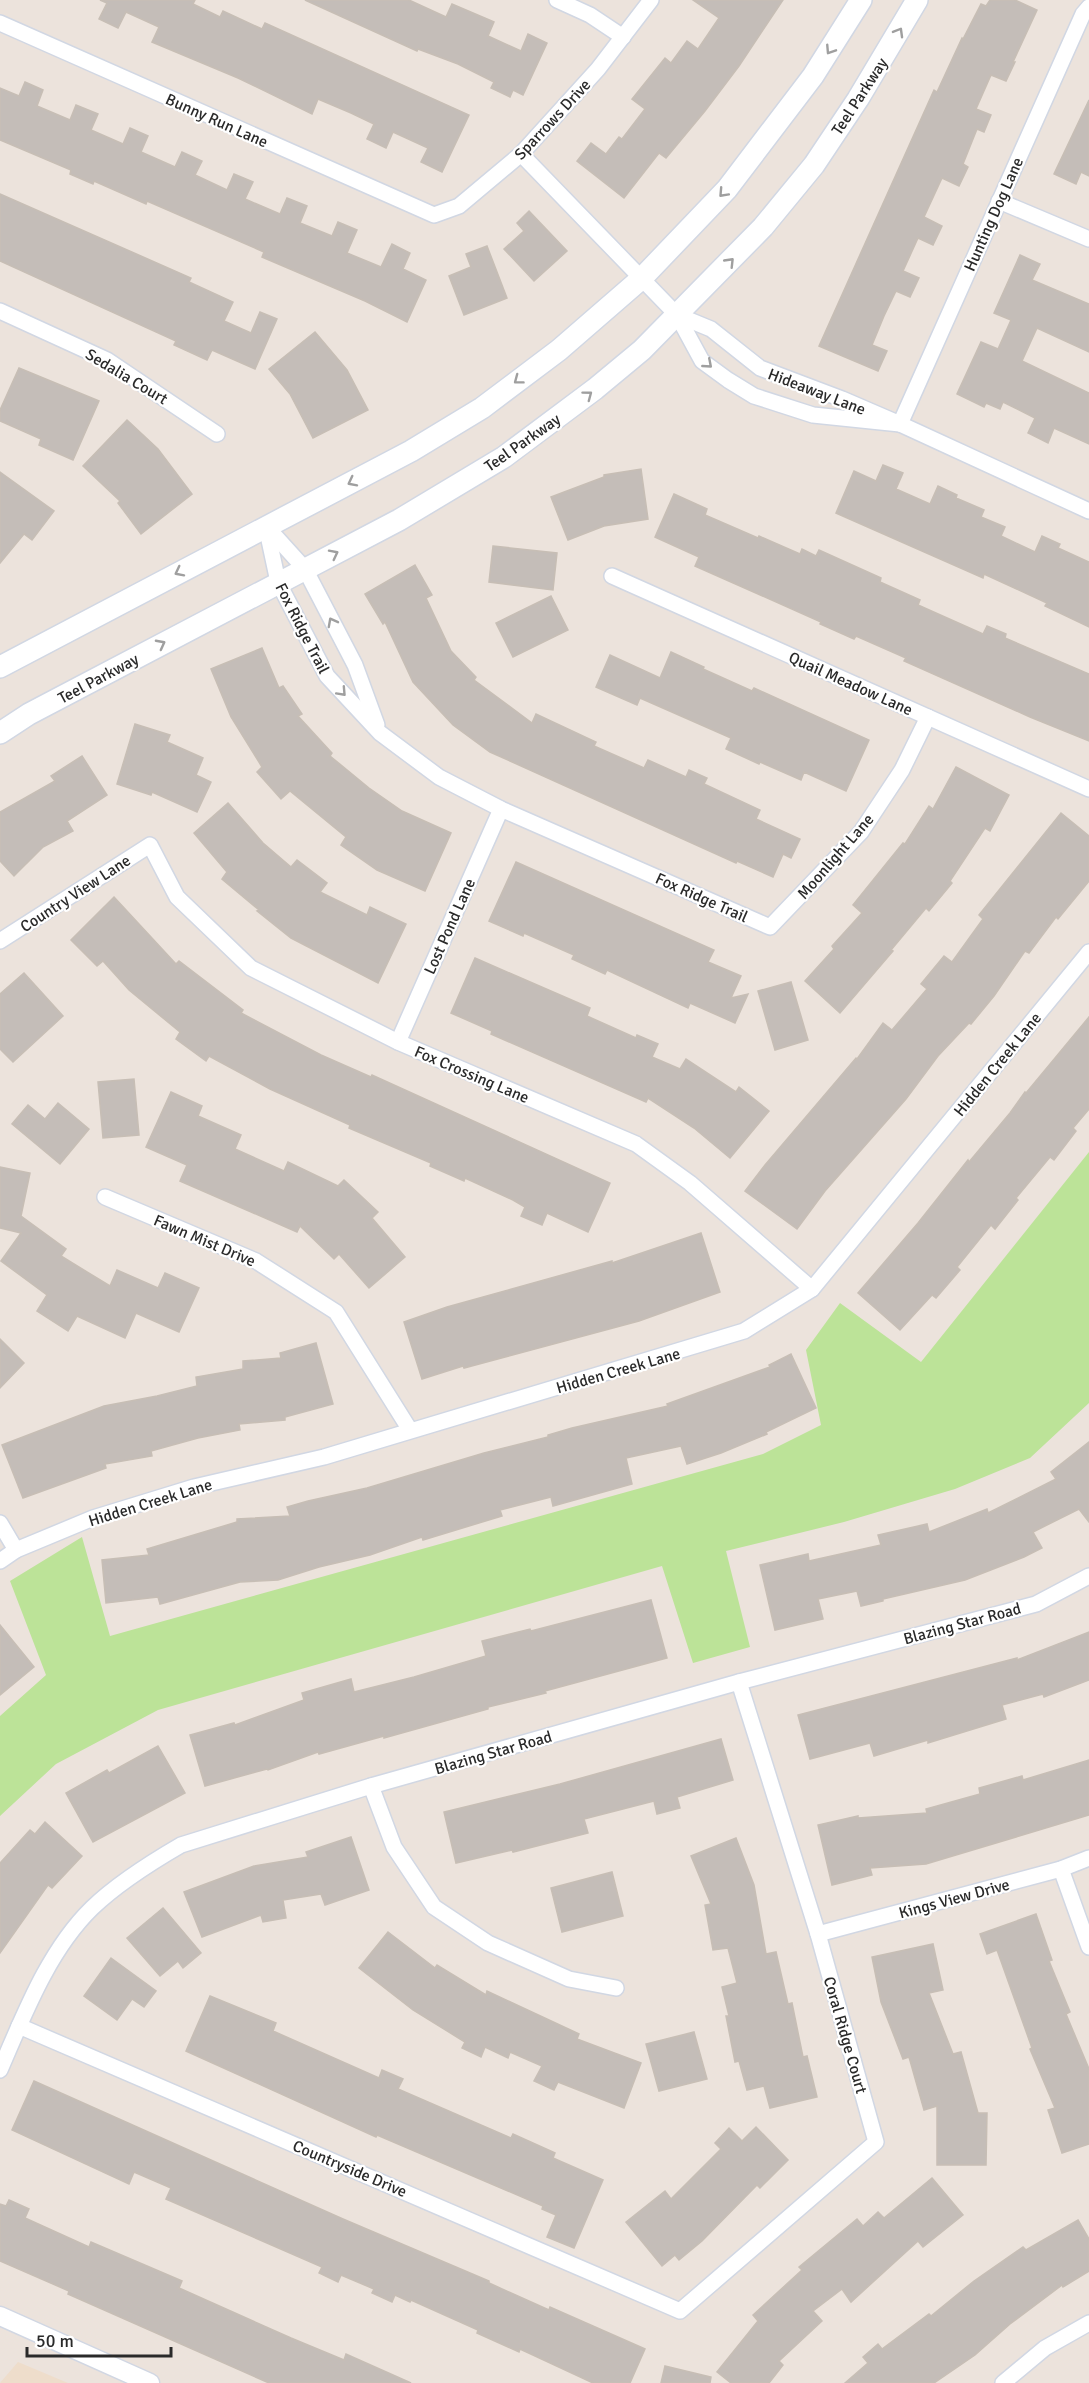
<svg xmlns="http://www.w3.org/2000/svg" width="1089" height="2383" font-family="Signika,sans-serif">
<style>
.education{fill:#eeddcb}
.green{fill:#bce398}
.building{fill:#c4bdb8;stroke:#c7beb5;stroke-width:1.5}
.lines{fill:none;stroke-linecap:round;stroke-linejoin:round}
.minor-casing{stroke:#d1d7e3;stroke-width:18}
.tertiary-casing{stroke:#d1d7e3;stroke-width:21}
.secondary-casing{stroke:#d1d7e3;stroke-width:24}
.minor{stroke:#fff;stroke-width:15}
.tertiary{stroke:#fff;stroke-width:18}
.secondary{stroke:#fff;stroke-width:21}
.oneway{stroke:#9f9f9f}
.labels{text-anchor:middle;stroke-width:4.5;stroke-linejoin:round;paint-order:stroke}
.street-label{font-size:16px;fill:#2a2a2a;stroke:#fff}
</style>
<rect width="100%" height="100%" fill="#ece3dc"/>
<path class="education" d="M18 2362 68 2383H0Z"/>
<path class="green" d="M1089 1152V1403L1030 1458 955 1489 844 1522 726 1551 750 1647 693 1663 662 1566 158 1710 56 1764 0 1816V1716L46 1675 10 1581 82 1537 110 1636 763 1454 821 1425 806 1350 840 1303 921 1362Z"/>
<g class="building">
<path d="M100 0H195L193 4 220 17 223 11 262 29 265 23 469 115 442 172 421 162 428 148 393 132 386 148 367 139 374 124 351 113 318 99 312 114 238 78 152 42 159 27 126 12 118 28 99 19 107 3Z"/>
<path d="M305 0H409L446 17 452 4 494 22 488 36 521 51 528 34 547 43 523 95 513 90 510 97 491 88 494 82 458 64 418 49 417 51Z"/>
<path d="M693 0H783L739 66 705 111 666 158 659 153 624 198 577 161 591 143 606 154 619 137 622 139 645 109 632 99 665 58 671 63 687 41 698 49 719 18Z"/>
<path d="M990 0H1015L1037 10 1013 62H1015L1006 81 991 75 976 109 991 115 984 132 977 129 963 164 968 167 959 186 942 178 924 217 942 226 933 245 918 238 903 271 919 278 910 297 896 291 884 316 872 345 887 351 878 371 819 346 934 90 937 92 962 38 963 39 981 4 986 6Z"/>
<path d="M25 82 43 90 37 106 70 120 76 105 98 114 91 130 123 144 130 128 148 136 141 152 175 167 182 152 202 161 195 175 227 190 234 174 253 182 245 199 280 214 287 198 307 206 300 223 332 236 338 222 357 230 347 253 381 267 392 244 410 253 403 269 426 280 407 322 365 301 262 257 264 252 147 201 146 204 94 181 93 184 70 174 71 170 0 140V88L19 96Z"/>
<path d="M1089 100V176L1081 172 1076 184 1054 174Z"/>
<path d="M0 194 191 278 189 282 233 302 224 321 251 333 260 312 277 319 255 369 212 350 207 360 174 345 176 341 0 261Z"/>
<path d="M529 211 567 251 534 281 504 249 524 231 517 223Z"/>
<path d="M487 246 507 298 464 315 449 276 471 267 466 254Z"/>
<path d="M1020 255 1040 264 1032 280 1089 304V352L1037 328 1022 361 1089 393V444L1054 428 1048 443 1028 433 1035 418 1003 402 1000 409 986 403 984 407 957 394 981 342 998 349 1011 320 994 313Z"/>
<path d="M315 332 347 370 368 410 313 438 290 394 269 369Z"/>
<path d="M19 368 99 401 73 460 39 445 41 439 0 421V410Z"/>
<path d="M127 420 158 449 192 494 141 534 118 503 120 501 83 466Z"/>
<path d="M883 465 903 473 896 489 930 504 938 486 957 495 956 498 984 510 981 517 1005 527 1001 536 1035 552 1042 536 1060 544 1058 548 1089 562V627L1045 606 1047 603 984 574 983 578 836 513 854 471 876 481Z"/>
<path d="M641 469 648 519 604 526 568 540 551 497 604 477V475Z"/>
<path d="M0 472 54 511 32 540 24 534 0 563Z"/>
<path d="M674 494 707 509 705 515 758 538 759 536 800 554 802 549 816 556 819 550 881 578 880 582 920 600 918 605 983 634 987 626 1006 634 1005 638 1089 674V741L1030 717 904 661 906 658 856 636 854 639 820 624 821 622 695 566 699 557 655 537Z"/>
<path d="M493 546 557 553 553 590 489 582Z"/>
<path d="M415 565 432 595 426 598 451 651 476 677 474 680 532 723 536 714 596 742 594 746 644 768 648 760 686 777 689 770 707 778 704 784 760 810 756 819 800 839 791 858 783 854 773 877 737 861 736 863 490 752 453 725 413 682 385 622 383 624 365 594Z"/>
<path d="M551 596 568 630 513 657 496 623Z"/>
<path d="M262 648 279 688 283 686 302 714 298 716 332 753 330 756 369 788 402 811 451 833 425 891 377 870 341 845 346 837 290 791 281 799 257 772 262 767 231 717 211 669Z"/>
<path d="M671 652 704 667 703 669 752 691 754 688 869 740 846 791 804 772 801 780 760 762 759 764 726 749 731 738 640 698 637 705 596 687 610 655 660 678Z"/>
<path d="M135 724 170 735 167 742 203 758 196 775 211 782 197 812 152 792 151 795 117 784Z"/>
<path d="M82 756 107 795 67 821 73 831 43 847 14 876 0 861V812L55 781 51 776Z"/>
<path d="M956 767 1009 795 990 831 985 828 950 881 952 883 929 911 926 908 891 950 893 951 840 1013 805 981 834 949 832 946 862 913 853 905 903 843 905 844 929 806 933 809Z"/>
<path d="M228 803 263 843 291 867 297 860 327 883 320 892 367 915 370 907 406 924 378 983 291 938 257 911 259 910 222 879 227 872 194 833Z"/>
<path d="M1061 813 1089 836V881L1058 919 1056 917 1029 953 1025 951 994 996 971 1024 969 1023 938 1056 906 1099 825 1191 797 1229 745 1191 765 1165 856 1058 857 1059 883 1023 892 1030 927 989 921 984 944 956 952 962 983 919 979 915Z"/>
<path d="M516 862 714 950 708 962 741 976 731 998 748 994 735 1023 690 1003 688 1008 607 970 605 974 572 959 574 955 524 933 523 936 489 921Z"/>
<path d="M114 897 176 964 179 961 243 1010 241 1013 321 1055 371 1077 372 1075 610 1183 588 1232 547 1213 542 1225 521 1216 525 1207 513 1200 465 1178 464 1181 430 1166 431 1163 349 1128 350 1125 270 1089 209 1056 206 1061 176 1039 180 1032 129 990 103 961 97 966 71 940Z"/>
<path d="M475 958 590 1008 587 1016 636 1038 637 1035 658 1044 652 1057 680 1069 686 1059 736 1092 739 1087 769 1111 730 1158 694 1128 648 1098 646 1102 491 1034 492 1031 451 1013Z"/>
<path d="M24 973 63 1016 13 1062 0 1049V994Z"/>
<path d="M791 982 808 1040 775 1050 758 991Z"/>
<path d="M1089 1017V1109L1073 1128 1076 1131 1054 1160 1050 1157 1016 1198 1018 1200 995 1229 991 1225 957 1267 960 1270 936 1298 932 1295 900 1330 858 1293 918 1223 968 1160 969 1162 1010 1113 1025 1092 1026 1093Z"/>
<path d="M134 1079 139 1135 103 1138 98 1082Z"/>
<path d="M171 1092 202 1106 198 1116 241 1135 235 1149 284 1171 288 1162 338 1186 344 1180 378 1212 372 1218 405 1257 369 1288 339 1254 334 1259 300 1226 297 1232 180 1181 187 1165 146 1147Z"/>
<path d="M58 1103 89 1129 60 1164 12 1124 28 1105 45 1119Z"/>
<path d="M0 1167 30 1173 21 1216 66 1249 61 1256 110 1286 117 1270 158 1288 165 1273 199 1288 179 1332 136 1313 125 1338 77 1316 68 1331 37 1311 47 1295 1 1261 21 1233 0 1228Z"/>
<path d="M701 1233 720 1292 639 1321 464 1368 463 1366 422 1379 404 1322 447 1307 612 1261V1263Z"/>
<path d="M0 1339 24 1363 0 1388Z"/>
<path d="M316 1343 333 1404 285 1417V1420L239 1424 240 1430 198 1438 151 1451 152 1456 105 1464 106 1468 23 1498 2 1445 104 1406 157 1396 197 1386 196 1377 243 1369V1361L281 1358 280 1353Z"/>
<path d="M791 1354 816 1408 766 1432 767 1434 721 1453 687 1464 681 1446 626 1458 632 1484 553 1506 551 1497 500 1510 502 1516 423 1540 422 1537 370 1555 319 1567 278 1580 240 1582 160 1604 158 1597 106 1603 102 1560 149 1555 147 1549 237 1522V1519L290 1516 287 1507 308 1501 367 1488 484 1453 548 1437V1435L572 1428 668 1406 667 1404 770 1367 769 1365Z"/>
<path d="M1089 1442V1522L1079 1509 1033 1532 1042 1548 1024 1557 965 1580 883 1599V1601L861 1606 857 1591 818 1599 823 1619 775 1630 760 1565 808 1554 809 1561 881 1545 878 1535 927 1524 929 1532 987 1509 988 1513 1056 1479 1051 1472Z"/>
<path d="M651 1600 667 1658 545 1691 546 1693 488 1707V1709L384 1738V1736L319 1754 318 1752 268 1770 267 1769 205 1786 190 1735 234 1723 235 1725 304 1700 302 1693 351 1679 354 1692 414 1677 486 1656 482 1641 530 1629 531 1631Z"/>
<path d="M0 1625 34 1667 0 1695Z"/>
<path d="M1089 1632V1680L1044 1697 1043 1694 1002 1705 1006 1719 928 1743V1740L874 1756 870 1743 810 1759 798 1715 1017 1658V1660Z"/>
<path d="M721 1739 733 1780 677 1797 680 1808 657 1814 654 1801 584 1819 588 1833 513 1852 512 1850 456 1863 444 1812 560 1784Z"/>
<path d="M158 1746 185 1793 93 1842 66 1793 107 1770 109 1773Z"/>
<path d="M1089 1760V1815L926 1864 870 1868 872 1875 832 1885 818 1825 858 1816V1818L927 1813 926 1809 980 1794 979 1788 1022 1776 1023 1780Z"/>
<path d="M45 1822 82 1856 52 1888 48 1885 0 1953V1863L30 1830 35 1834Z"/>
<path d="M351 1837 369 1890 325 1905 321 1894 283 1900 286 1918 263 1922 261 1915 202 1937 184 1892 254 1866 308 1857 306 1852Z"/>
<path d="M736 1838 754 1885 766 1954 776 1952 788 2004 792 2003 803 2057 807 2056 817 2097 770 2108 764 2086 747 2090 739 2061 735 2062 726 2016H729L722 1987 737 1983 728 1948 713 1950 705 1905 711 1904 691 1856Z"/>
<path d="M612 1872 623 1916 562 1932 551 1888Z"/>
<path d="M163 1908 201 1953 183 1968 178 1961 160 1976 127 1938Z"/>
<path d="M1036 1914 1052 1960 1049 1961 1070 2012 1066 2014 1089 2069V2144L1062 2153 1048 2110 1055 2108 1030 2049 1032 2048 997 1950 987 1954 980 1934Z"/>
<path d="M388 1932 435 1968 437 1965 486 1995 487 1991 579 2034 577 2039 641 2063 624 2108 558 2082 554 2090 534 2081 542 2066 510 2052 508 2058 485 2047 481 2057 462 2048 465 2042 413 2010 359 1968Z"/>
<path d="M933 1944 943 1990 929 1993 953 2054 961 2052 978 2113H987L986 2165H937V2106L924 2110 909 2057 903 2059 881 2002 872 1957Z"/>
<path d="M111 1958 156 1991 144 2007 132 1999 117 2020 84 1996Z"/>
<path d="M210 1996 276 2023 273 2031 379 2078 382 2070 403 2079 398 2089 511 2138 513 2134 555 2153 553 2158 603 2180 574 2248 547 2237 556 2215 542 2209 543 2206 377 2135 376 2137 186 2051Z"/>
<path d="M694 2032 707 2079 659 2091 646 2044Z"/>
<path d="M34 2081 343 2219 489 2281V2283L549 2310 550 2307 645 2349 630 2383H593L520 2349 519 2352 477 2333 478 2330 411 2300 410 2302 395 2295 392 2302 372 2293 374 2289 341 2275 338 2282 319 2273 322 2267 166 2199 171 2188 134 2172 129 2184 12 2130Z"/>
<path d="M756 2127 788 2160 760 2188 757 2185 702 2241 679 2260 675 2255 662 2266 626 2222 665 2191 671 2199 721 2149 715 2143 729 2128 742 2141Z"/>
<path d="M932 2178 963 2215 923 2247 918 2241 851 2302 842 2289 813 2311 822 2321 779 2361 783 2365 769 2383H731L717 2372 758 2321 753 2315 802 2270 799 2267 857 2219 863 2226 878 2212 884 2218Z"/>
<path d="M9 2200 29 2209 25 2218 89 2247 91 2242 182 2281 179 2288 291 2338 344 2360 346 2354 411 2383H269L68 2294 69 2291 0 2261V2204L6 2206Z"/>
<path d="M1078 2220 1089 2239V2271L1063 2287 1062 2285 1010 2324 975 2355 934 2383H845L868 2363 863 2357 878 2344 882 2349 929 2314 931 2316 974 2281 1023 2247 1026 2250Z"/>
<path d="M665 2366 711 2377 710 2383H661Z"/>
</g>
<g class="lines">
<defs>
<g id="minor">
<path d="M557 0 590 15 623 37"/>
<path d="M0 23 434 215 459 206 521 154 598 69 651 0"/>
<path d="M521 154 677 315 702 361 728 380 754 396 813 415 900 424"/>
<path d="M999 201 1089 239"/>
<path d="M0 311 107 360 217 434"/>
<path d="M677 315 711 329 760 368 842 399 900 424 1089 511"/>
<path d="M900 424 1083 14 1089 7"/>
<path d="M266 526 278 582 327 676 380 733 439 777 501 809 770 927 861 832 902 770 928 717"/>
<path d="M267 527 305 569 355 665 377 725"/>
<path d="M612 576 1089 789"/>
<path d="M0 941 150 845 177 897 251 968 398 1042 636 1144 690 1183 812 1289"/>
<path d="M398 1042 501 809"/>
<path d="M105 1197 256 1261 336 1312 410 1430"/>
<path d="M0 1523 16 1550"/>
<path d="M0 1561 16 1550 93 1518 194 1487 324 1457 744 1331 812 1289 1089 952"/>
<path d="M371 1786 394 1847 434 1907 488 1943 569 1979 616 1988"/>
<path d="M1061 1869 1089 1947"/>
<path d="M818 1934 1061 1869 1089 1858"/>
<path d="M19 2026 680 2311 876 2142 818 1934 739 1682"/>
<path d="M0 2070C24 2015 48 1951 92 1908 118 1883 150 1863 181 1845L371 1786 739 1682 1036 1604 1089 1576"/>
<path d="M1003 2383 1045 2348 1089 2323"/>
</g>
<path id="tertiary" d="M0 2316 150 2383"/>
<g id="secondary">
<path d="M0 667 411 451 482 408 559 350 642 278 727 189 813 76 861 0"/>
<path d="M0 733 29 714 399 520 504 457 595 389 642 350 763 227 814 165 858 99 917 0"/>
</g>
</defs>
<use href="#minor" class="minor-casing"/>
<use href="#tertiary" class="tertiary-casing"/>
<use href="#secondary" class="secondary-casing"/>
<use href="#minor" class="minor"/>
<use href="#tertiary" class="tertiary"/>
<use href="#secondary" class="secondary"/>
</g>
<defs><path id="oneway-chevron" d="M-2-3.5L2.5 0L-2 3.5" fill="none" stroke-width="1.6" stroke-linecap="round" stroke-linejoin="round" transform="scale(1.5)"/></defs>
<g class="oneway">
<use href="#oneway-chevron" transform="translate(899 32) rotate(-60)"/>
<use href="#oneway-chevron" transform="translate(830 50) rotate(123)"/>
<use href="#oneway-chevron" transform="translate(723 193) rotate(133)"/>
<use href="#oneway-chevron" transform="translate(730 262) rotate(-46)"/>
<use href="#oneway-chevron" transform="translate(708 364) rotate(41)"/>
<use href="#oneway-chevron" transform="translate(518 380) rotate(143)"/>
<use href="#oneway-chevron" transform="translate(588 395) rotate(-37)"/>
<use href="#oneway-chevron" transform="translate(352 482) rotate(153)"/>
<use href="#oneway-chevron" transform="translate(334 554) rotate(-27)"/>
<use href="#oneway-chevron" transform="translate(179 572) rotate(153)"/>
<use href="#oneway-chevron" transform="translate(332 622) rotate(-118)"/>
<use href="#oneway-chevron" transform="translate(161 644) rotate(-28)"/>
<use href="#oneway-chevron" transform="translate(342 692) rotate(47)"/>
</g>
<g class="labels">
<g class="street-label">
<text transform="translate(859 96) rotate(-57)" y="6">Teel Parkway</text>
<text transform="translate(552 119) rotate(-47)" y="6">Sparrows Drive</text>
<text transform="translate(217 120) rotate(24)" y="6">Bunny Run Lane</text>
<text transform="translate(993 214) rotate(-66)" y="6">Hunting Dog Lane</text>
<text transform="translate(127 376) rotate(31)" y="6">Sedalia Court</text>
<text transform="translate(817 391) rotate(21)" y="6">Hideaway Lane</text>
<text transform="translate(522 442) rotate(-35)" y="6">Teel Parkway</text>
<text transform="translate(303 628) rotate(63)" y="6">Fox Ridge Trail</text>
<text transform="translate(98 678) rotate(-28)" y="6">Teel Parkway</text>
<text transform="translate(851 683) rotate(24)" y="6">Quail Meadow Lane</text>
<text transform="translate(835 856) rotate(-49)" y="6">Moonlight Lane</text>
<text transform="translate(75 893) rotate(-33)" y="6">Country View Lane</text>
<text transform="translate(702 897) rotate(24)" y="6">Fox Ridge Trail</text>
<text transform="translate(449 926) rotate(-66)" y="6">Lost Pond Lane</text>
<text transform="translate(997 1064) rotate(-51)" y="6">Hidden Creek Lane</text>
<text transform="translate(472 1074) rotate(23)" y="6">Fox Crossing Lane</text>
<text transform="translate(205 1240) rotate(23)" y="6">Fawn Mist Drive</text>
<text transform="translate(618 1370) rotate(-16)" y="6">Hidden Creek Lane</text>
<text transform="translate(150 1502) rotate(-17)" y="6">Hidden Creek Lane</text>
<text transform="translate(962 1623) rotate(-15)" y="6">Blazing Star Road</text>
<text transform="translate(493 1752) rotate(-16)" y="6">Blazing Star Road</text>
<text transform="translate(954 1898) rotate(-15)" y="6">Kings View Drive</text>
<text transform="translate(846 2035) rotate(74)" y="6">Coral Ridge Court</text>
<text transform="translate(350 2168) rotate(23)" y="6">Countryside Drive</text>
</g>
</g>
<path d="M27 2347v9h144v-9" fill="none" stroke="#2a2a2a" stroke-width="3"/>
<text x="36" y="2347" font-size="18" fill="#2a2a2a" stroke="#ffffff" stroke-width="4.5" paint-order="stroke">50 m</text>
</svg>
